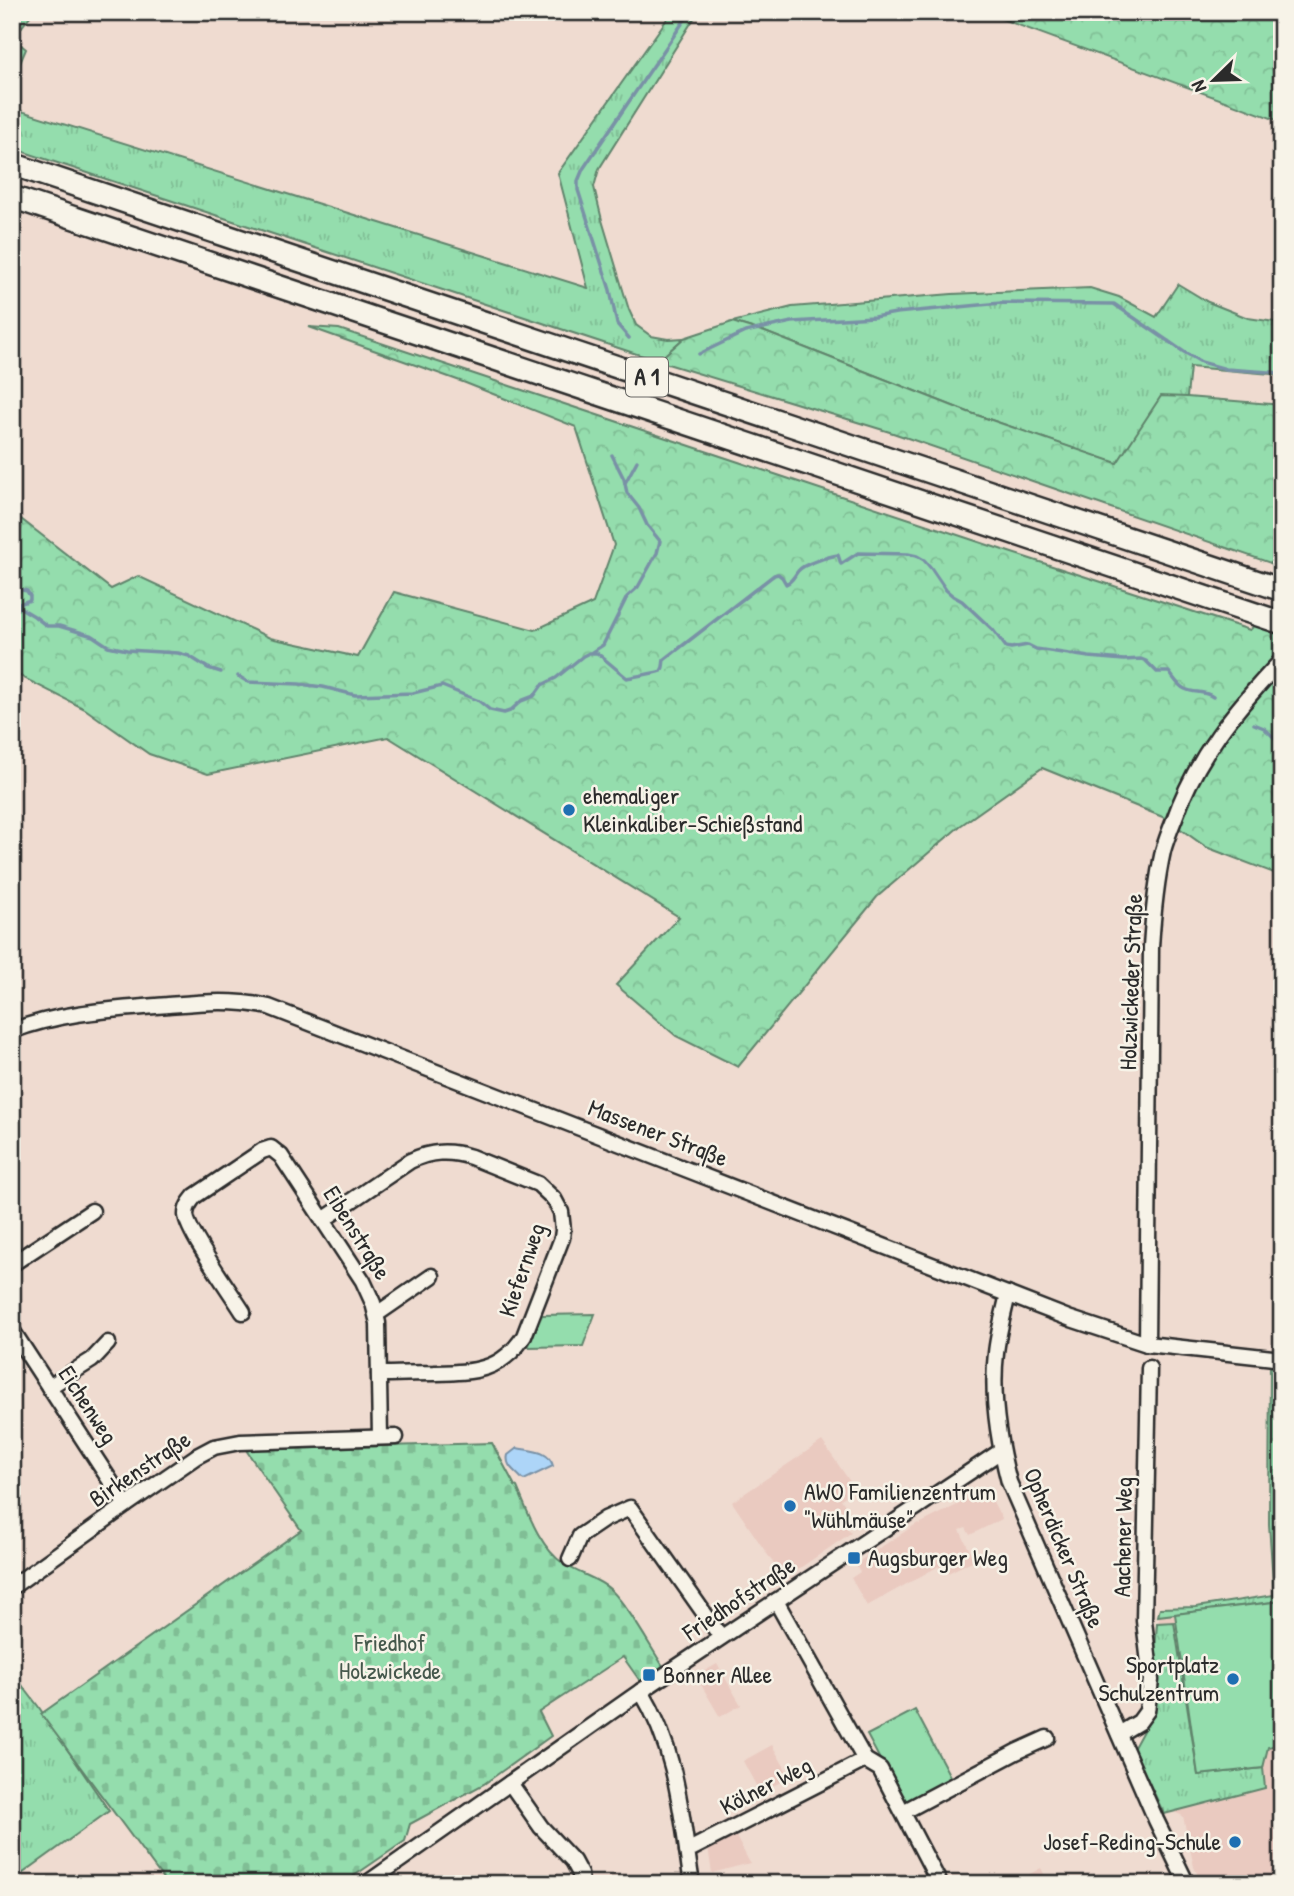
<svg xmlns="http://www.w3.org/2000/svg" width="1294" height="1896" font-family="'Patrick Hand',sans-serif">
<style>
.built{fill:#eacac0}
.grass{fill:url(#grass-tufts);stroke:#60846c;stroke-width:2}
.forest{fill:url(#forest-crowns);stroke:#60846c;stroke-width:2}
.cemetery{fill:url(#cemetery-stones);stroke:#60846c;stroke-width:2}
.park{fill:#94ddad;stroke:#60846c;stroke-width:2}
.water{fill:#add5f8;stroke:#7991a6;stroke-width:2}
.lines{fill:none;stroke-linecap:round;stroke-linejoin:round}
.stream{stroke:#7991a6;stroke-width:3.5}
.minor-casing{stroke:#2b2b2b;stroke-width:19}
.highway-casing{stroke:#2b2b2b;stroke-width:26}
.minor{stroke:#f7f3e8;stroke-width:14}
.highway{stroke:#f7f3e8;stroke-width:21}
.poi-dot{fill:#1f6fb2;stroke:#f7f3e8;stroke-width:2.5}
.labels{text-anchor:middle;stroke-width:5;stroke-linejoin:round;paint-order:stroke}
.shield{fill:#f7f3e8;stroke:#686764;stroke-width:2}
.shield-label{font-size:23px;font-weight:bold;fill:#2b2b2b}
.poi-label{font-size:24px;fill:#2b2b2b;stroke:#f7f3e8;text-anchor:start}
.street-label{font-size:24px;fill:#2b2b2b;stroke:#f7f3e8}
.park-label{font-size:24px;fill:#45584c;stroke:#f7f3e8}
</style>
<defs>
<pattern id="grass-tufts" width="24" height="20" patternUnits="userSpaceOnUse" patternTransform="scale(1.75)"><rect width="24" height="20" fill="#94ddad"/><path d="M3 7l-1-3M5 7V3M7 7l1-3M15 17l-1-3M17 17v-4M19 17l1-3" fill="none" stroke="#80be95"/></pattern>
<pattern id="forest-crowns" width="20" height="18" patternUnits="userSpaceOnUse" patternTransform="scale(1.75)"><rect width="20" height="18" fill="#94ddad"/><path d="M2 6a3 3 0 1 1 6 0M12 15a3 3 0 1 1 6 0" fill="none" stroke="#80be95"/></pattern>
<pattern id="cemetery-stones" width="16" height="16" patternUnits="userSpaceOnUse" patternTransform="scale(1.75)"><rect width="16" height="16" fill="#94ddad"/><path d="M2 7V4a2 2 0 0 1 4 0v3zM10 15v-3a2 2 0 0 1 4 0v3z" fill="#80be95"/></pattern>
</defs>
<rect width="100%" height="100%" fill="#efdbd0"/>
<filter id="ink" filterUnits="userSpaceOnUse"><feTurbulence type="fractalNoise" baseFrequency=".0143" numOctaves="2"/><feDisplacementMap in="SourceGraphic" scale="14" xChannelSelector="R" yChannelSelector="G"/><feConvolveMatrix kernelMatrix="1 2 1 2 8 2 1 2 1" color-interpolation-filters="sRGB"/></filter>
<g filter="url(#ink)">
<g class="built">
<path d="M822 1441 855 1489 841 1499 848 1510 839 1517 851 1533 784 1579 732 1502Z"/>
<path d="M987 1490 1002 1519 970 1535 966 1528 960 1530 974 1560 944 1575 939 1566 867 1606 851 1578 860 1572 855 1564 918 1523 919 1524Z"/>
<path d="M1282 1594V1884H1202L1194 1867 1183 1816 1174 1812 1164 1814 1133 1749 1155 1709 1154 1665 1160 1608 1196 1607Z"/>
<path d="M717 1664 741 1705 720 1717 696 1676Z"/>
<path d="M772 1745 790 1777 760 1793 743 1761Z"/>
<path d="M734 1833 750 1863 712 1873 708 1847Z"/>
<path d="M1041 1868 1049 1884H1013V1883Z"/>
</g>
<g class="grass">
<path d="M12 12H33L12 40Z"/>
<path d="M672 12H698L599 169 594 187 602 220 629 310 636 325 651 336 668 339 684 338 658 361 12 148V108L588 288 558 173Z"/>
<path d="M20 44 26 49 12 82V57Z"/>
<path d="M1178 284 1208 302 1248 318 1282 323V375L1190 367 1187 397H1161L1118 464 968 412 765 332 732 322 792 307 952 294 1090 288 1119 297 1156 317Z"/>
<path d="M1270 1361 1282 1362V1612L1272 1602 1158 1616 1160 1608 1196 1607 1274 1595 1269 1524Z"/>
<path d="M1174 1622 1198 1775 1263 1768 1265 1788 1164 1814 1133 1749 1155 1709 1154 1665 1157 1623Z"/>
<path d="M12 1672 38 1706 109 1811 12 1881Z"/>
</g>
<g class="forest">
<path d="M983 12H1282V122Z"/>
<path d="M732 322 765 332 968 412 1117 463 1161 396 1187 397 1282 405V567L893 433 658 361 684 338Z"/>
<path d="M309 327 339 329 1009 552 1250 630 1263 616 1282 623V876L1206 847 1165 818 1042 768 960 826 877 897 738 1067 676 1036 616 985 679 917 388 737 208 774 149 754 85 709 12 672V512L111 589 138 576 270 638 358 657 394 592 535 630 593 603 614 545 576 427 463 382Z"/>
</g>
<path class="cemetery" d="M492 1443 515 1486 517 1487C528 1513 540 1548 564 1564 579 1574 598 1578 611 1590 630 1609 648 1643 663 1666L640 1681 623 1657 539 1712 551 1736 484 1784 410 1824 405 1841 342 1884H167L41 1714 301 1530 246 1450Z"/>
<g class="park">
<path d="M595 1314 583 1346 528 1347 542 1315Z"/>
<path d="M1282 1601V1744L1268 1747 1263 1768 1198 1775 1175 1614Z"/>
<path d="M915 1710 952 1780 904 1805 867 1735Z"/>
</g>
<path class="water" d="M517 1448C531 1451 549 1450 553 1466L524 1480 522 1479C516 1471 505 1467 508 1455Z"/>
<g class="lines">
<g class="stream">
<path d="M629 338 617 324 610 290 578 190V181L583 169 690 12"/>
<path d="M699 354 745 332 792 322 874 317 896 313 1001 303 1114 304 1184 352 1201 362 1226 369 1282 373"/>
<path d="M625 483 637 461"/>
<path d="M12 588 27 591 30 596V600L19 604V607L34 616 47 626H59L93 636 108 646 127 650 178 653 189 656 208 668 221 672"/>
<path d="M592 652 603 645 627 597 638 587 657 553 660 541 647 525 639 508 627 493 624 479 612 455"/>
<path d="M238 676 248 682 299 684 323 687 355 695 413 693 442 686 479 701 490 710 504 713 510 711 521 701 534 696 542 685 556 678 583 656 589 653H597L602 657 627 678C632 677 660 672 661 671 664 668 663 664 664 660L774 575 778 574 782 577 786 584C794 580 793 577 798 571 803 564 830 556 838 555L841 564 858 553 908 554 917 556 924 560 931 568 946 590 953 596 962 601 993 630 1006 647 1011 648 1028 645 1036 649 1089 657 1124 660 1141 659 1146 661 1157 672H1169C1174 678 1178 686 1185 689 1195 694 1203 690 1213 697"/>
<path d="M1254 724 1264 728 1282 745"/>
</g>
<defs>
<g id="minor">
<path d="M12 1031C58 1013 107 1010 156 1006 194 1003 231 998 269 1007L1071 1319 1147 1344 1282 1359"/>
<path d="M323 1220 410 1161C431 1151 449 1150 471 1157L538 1184 554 1199 561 1212 563 1230 562 1238 524 1336C501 1372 473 1372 434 1373 416 1373 397 1374 379 1374"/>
<path d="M12 1264 92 1211"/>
<path d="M1008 1294C1004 1313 998 1333 996 1353 991 1396 998 1440 1009 1482L1156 1820 1187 1884"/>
<path d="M243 1312C232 1294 187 1232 186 1215 186 1207 190 1202 195 1196L262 1151 271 1148 281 1156 363 1281 373 1303 378 1323 380 1437"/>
<path d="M377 1314 432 1276"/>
<path d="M12 1330 126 1505"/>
<path d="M1147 1344 1151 947C1153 915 1156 883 1163 851 1166 840 1170 830 1174 820 1196 757 1236 708 1282 660"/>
<path d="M49 1387 92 1360 108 1343"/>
<path d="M570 1559 580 1536 605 1519 630 1508 721 1637"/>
<path d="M12 1587 126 1505 197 1456 214 1447 240 1442 396 1437"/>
<path d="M776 1601 865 1760 880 1769 940 1884"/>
<path d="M641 1691C678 1753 681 1814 692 1884"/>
<path d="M1119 1734 1139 1722 1147 1711 1151 1680 1144 1621 1149 1368"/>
<path d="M510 1783 541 1827 573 1861 580 1874 581 1884"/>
<path d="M903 1812 1016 1752 1047 1738"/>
<path d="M687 1851 865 1760"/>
<path d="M366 1884 641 1691 1001 1451"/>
</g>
<g id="highway">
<path d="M12 164 1282 590"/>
<path d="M12 197 1282 623"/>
</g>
</defs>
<use href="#minor" class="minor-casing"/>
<use href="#highway" class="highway-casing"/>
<use href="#minor" class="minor"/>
<use href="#highway" class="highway"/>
</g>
</g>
<g class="poi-dot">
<circle cx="569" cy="810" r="7"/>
<circle cx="790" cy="1506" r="7"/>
<rect x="847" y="1551" width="14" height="14" rx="3.5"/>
<rect x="642" y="1668" width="14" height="14" rx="3.5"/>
<circle cx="1233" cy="1679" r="7"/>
<circle cx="1235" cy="1842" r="7"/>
</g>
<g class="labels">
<rect class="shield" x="626" y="357.5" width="42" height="39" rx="5"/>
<g class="shield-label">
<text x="647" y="385">A 1</text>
</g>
<g class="poi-label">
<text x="583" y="804">ehemaliger<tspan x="583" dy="28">Kleinkaliber-Schießstand</tspan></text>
<text x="804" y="1500">AWO Familienzentrum<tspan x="804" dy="28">"Wühlmäuse"</tspan></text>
<text x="868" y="1566">Augsburger Weg</text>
<text x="1219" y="1673" text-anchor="end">Sportplatz<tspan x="1219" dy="28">Schulzentrum</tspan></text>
<text x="663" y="1683">Bonner Allee</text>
<text x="1221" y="1850" text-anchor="end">Josef-Reding-Schule</text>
</g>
<g class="street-label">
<text transform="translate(1131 982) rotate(-88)" y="8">Holzwickeder Straße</text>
<text transform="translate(658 1133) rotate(21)" y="8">Massener Straße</text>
<text transform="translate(357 1233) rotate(58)" y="8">Eibenstraße</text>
<text transform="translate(522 1270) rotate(-71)" y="8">Kiefernweg</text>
<text transform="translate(88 1405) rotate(57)" y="8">Eichenweg</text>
<text transform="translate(140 1469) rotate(-34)" y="8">Birkenstraße</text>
<text transform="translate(1123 1537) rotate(-89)" y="8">Aachener Weg</text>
<text transform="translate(1064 1548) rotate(67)" y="8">Opherdicker Straße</text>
<text transform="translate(739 1599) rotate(-34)" y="8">Friedhofstraße</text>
<text transform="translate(766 1786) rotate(-27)" y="8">Kölner Weg</text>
</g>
<g class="park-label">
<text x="390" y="1651">Friedhof<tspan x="390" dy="28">Holzwickede</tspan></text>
</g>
</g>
<rect width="1294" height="1896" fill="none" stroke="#f7f3e8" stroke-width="42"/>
<rect x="21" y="21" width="1252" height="1854" fill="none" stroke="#2b2b2b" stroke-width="2.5" filter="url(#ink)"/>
<g transform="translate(1214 80) rotate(247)" stroke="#f7f3e8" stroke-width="5" paint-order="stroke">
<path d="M0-5L12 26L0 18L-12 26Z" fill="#2b2b2b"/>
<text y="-10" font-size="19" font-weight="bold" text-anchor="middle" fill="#2b2b2b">N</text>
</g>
</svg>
